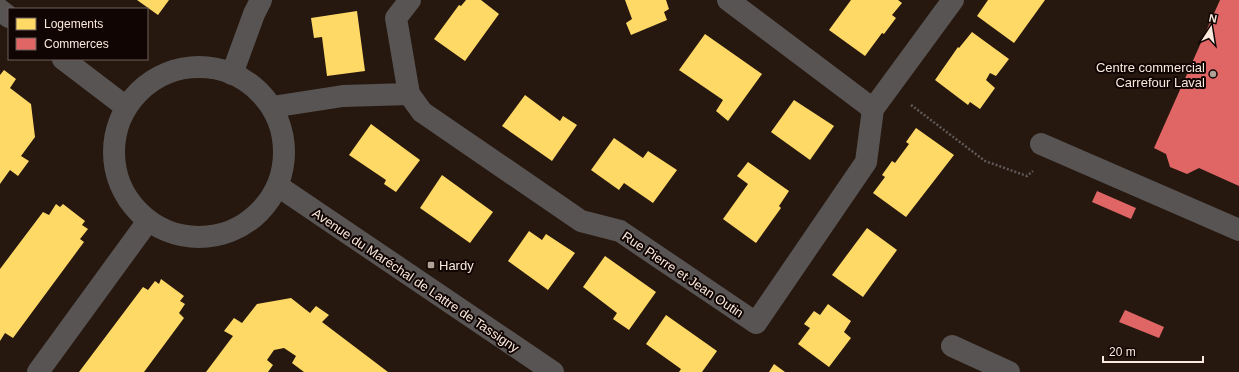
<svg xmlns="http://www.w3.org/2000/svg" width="1239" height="372" font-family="Arial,sans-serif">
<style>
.homes{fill:#ffd966}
.shops{fill:#e06666}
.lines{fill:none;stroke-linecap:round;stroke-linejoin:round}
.path{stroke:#605959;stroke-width:2.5;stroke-dasharray:2 2;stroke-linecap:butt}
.minor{stroke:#585454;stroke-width:22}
.poi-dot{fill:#b0a096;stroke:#100502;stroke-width:1.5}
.labels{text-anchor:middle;stroke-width:4;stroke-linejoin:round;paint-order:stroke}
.poi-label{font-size:13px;fill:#fbe9de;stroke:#100502;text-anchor:end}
.street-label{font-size:13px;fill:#fbe9de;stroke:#100502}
</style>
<rect width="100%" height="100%" fill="#26180f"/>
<g class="homes">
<path d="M137 0H169L158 15Z"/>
<path d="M466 0H481L499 14 465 61 434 39 459 5 461 6Z"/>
<path d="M625 0H666L669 9 664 12 667 20 631 35 626 23 632 19Z"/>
<path d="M851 0H898L902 3 892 15 896 18 884 34 882 33 865 56 829 30Z"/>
<path d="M988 0H1045L1014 43 977 16Z"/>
<path d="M357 11 365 71 327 76 322 37 314 38 311 18Z"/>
<path d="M972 32 1009 59 996 76 990 73 986 80 995 88 980 109 970 102 968 105 935 80 958 47 959 48Z"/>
<path d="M705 34 762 74 728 121 716 111 723 100 679 70Z"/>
<path d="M4 70 16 79 10 88 31 104 35 137 21 156 29 161 18 176 10 170 0 184V75Z"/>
<path d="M525 95 560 121 563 116 577 125 552 161 502 126Z"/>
<path d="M794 100 834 126 810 160 771 132Z"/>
<path d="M371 124 420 160 396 192 384 184 386 180 349 155Z"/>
<path d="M916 128 954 155 906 217 873 193 885 177 882 175 892 161 895 163 909 144 906 142Z"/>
<path d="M614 138 643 158 648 151 677 170 653 203 624 183 619 190 591 170Z"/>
<path d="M748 162 789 191 779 206 781 208 756 243 723 219 748 184 737 176Z"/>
<path d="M442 175 493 212 470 243 420 208Z"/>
<path d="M56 204 60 207 63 204 85 221 82 225 88 229 80 239 84 242 13 338 5 333 0 341V269L43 212 49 215Z"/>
<path d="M867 228 897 250 863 297 832 275Z"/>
<path d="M529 231 542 240 546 234 575 253 548 290 508 261Z"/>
<path d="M605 256 656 292 629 330 613 319 617 313 583 287Z"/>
<path d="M161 279 184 296 180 301 185 304 179 313 184 318 144 372H79L143 287 148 290 155 281 159 284Z"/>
<path d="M291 298 310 313 316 306 329 315 322 322 388 372H304L292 363 296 356 284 348 274 350 267 360 273 365 268 372H206L233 336 224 331 234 318 242 323 257 304Z"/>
<path d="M828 304 851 321 844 332 851 338 829 367 798 344 810 328 804 324 814 311 820 315Z"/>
<path d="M666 315 717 351 702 372H679L681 369 646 344Z"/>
<path d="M774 364 785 372H769Z"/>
</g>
<g class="shops">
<path d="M1220 0H1239V186L1199 168 1187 174 1170 167 1166 154 1154 148Z"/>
<path d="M1097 191 1136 208 1131 219 1092 202Z"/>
<path d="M1125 310 1164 327 1159 338 1119 322Z"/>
</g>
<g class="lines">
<path class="path" d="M911 105 985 161 1027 176 1033 171"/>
<g class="minor">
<path d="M410 0 396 18 409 94 422 112 581 221 620 231 756 323 866 162 873 109 953 0"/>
<path d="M728 0 873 109"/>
<path d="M0 10 9 17"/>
<path d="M63 59 126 107"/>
<circle cx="199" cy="152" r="85"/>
<path d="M232 74 254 14 261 0"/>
<path d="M272 107 343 96 409 94"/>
<path d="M1041 144 1239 230"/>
<path d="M278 186 553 372"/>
<path d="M952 346 1009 372"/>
<path d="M38 372 148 221"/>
</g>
</g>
<g class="poi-dot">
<circle cx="1213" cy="74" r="4"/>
<rect x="427" y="261" width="8" height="8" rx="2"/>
</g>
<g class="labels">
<g class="poi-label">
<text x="1205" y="72">Centre commercial<tspan x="1205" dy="15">Carrefour Laval</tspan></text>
<text x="439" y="270" text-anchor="start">Hardy</text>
</g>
<g class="street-label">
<text transform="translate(683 274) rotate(34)" y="5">Rue Pierre et Jean Outin</text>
<text transform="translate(416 280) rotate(34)" y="5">Avenue du Maréchal de Lattre de Tassigny</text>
</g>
</g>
<rect x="8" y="8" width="140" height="52" fill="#100502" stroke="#6e605a"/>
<rect x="16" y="18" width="20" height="12" fill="#ffd966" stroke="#6e605a"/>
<text x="44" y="28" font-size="12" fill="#fbe9de">Logements</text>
<rect x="16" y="38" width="20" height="12" fill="#e06666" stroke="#6e605a"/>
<text x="44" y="48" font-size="12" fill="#fbe9de">Commerces</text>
<g transform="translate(1211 28) rotate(12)" stroke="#100502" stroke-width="3" paint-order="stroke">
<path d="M0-3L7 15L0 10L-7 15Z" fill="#fbe9de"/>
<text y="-6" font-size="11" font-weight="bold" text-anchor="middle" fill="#fbe9de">N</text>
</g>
<path d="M1103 356v6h100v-6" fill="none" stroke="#fbe9de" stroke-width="2"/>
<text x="1109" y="356" font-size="12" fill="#fbe9de" stroke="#100502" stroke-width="3" paint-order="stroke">20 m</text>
</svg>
